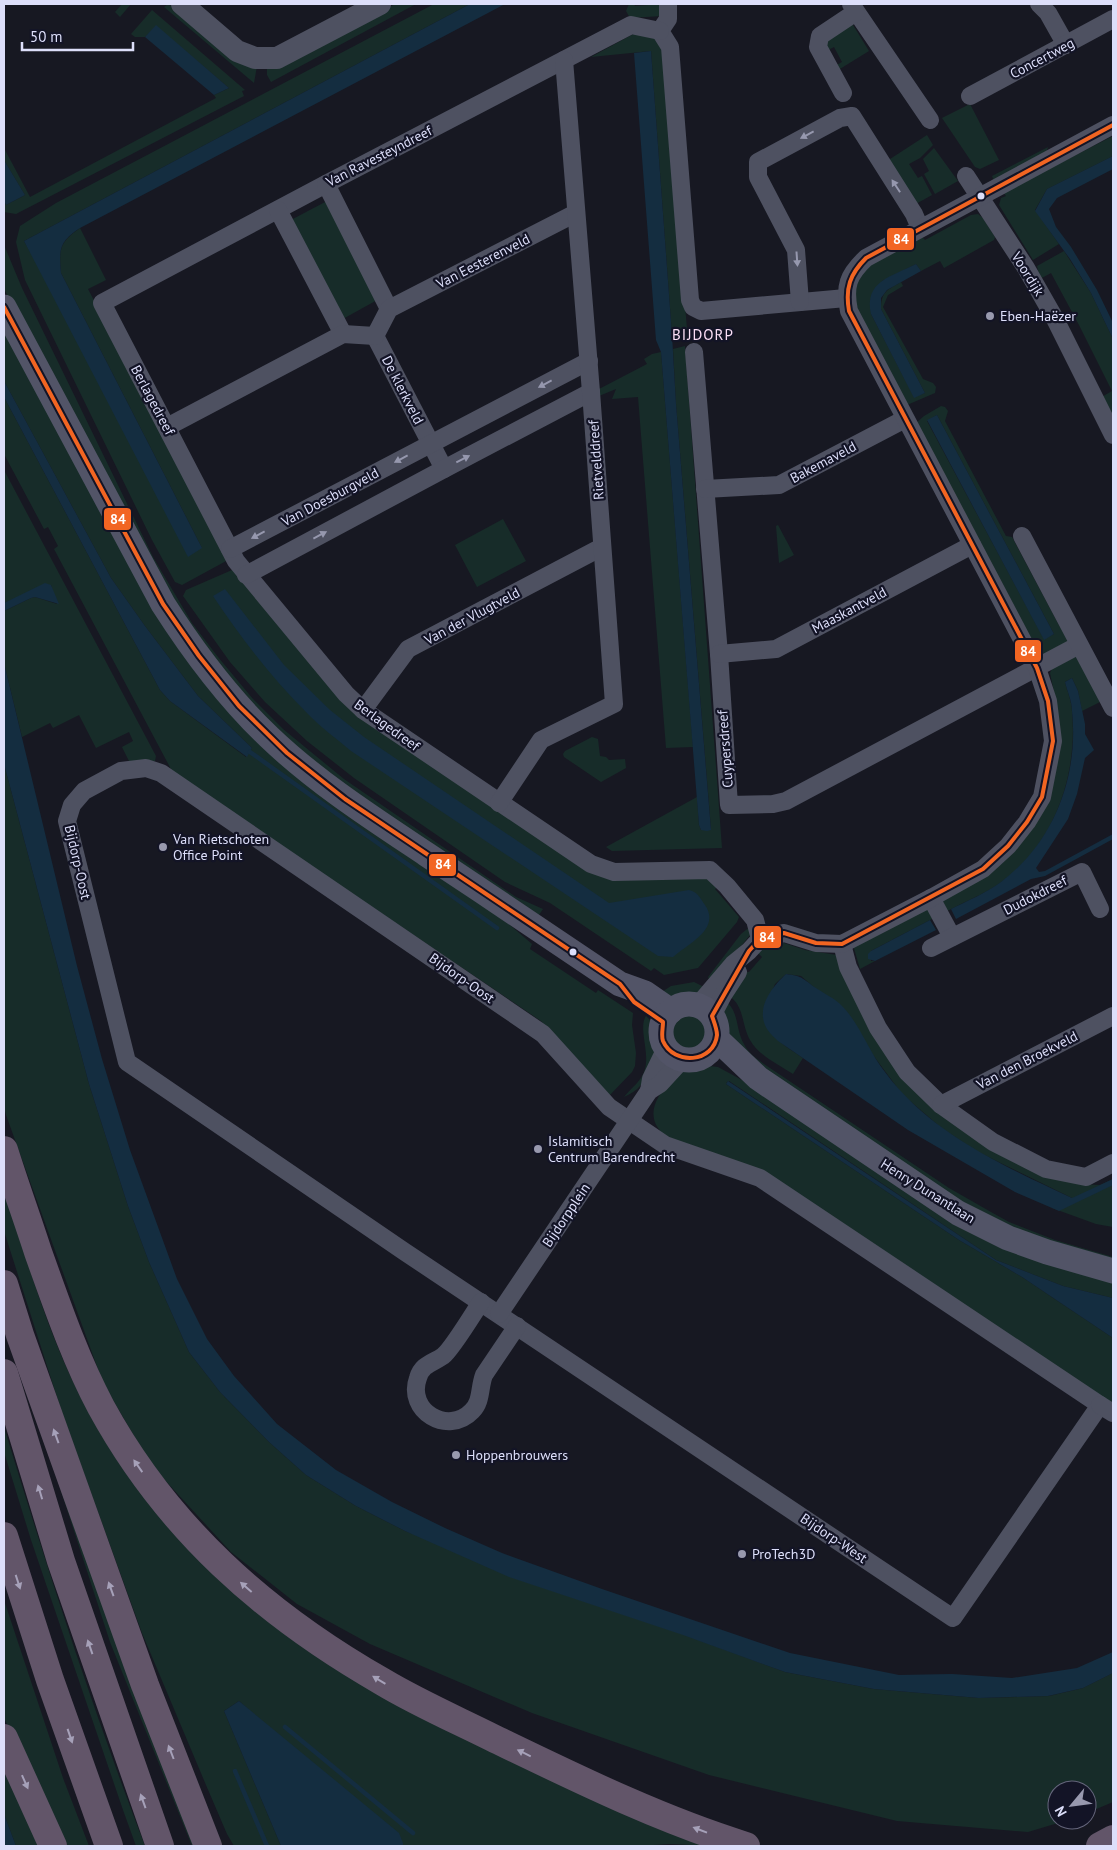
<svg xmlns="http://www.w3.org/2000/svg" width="1117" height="1850" font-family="'PT Sans',sans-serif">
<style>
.green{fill:#172c29;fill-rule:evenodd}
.water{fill:#142d40}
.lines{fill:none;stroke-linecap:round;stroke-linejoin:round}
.stream{stroke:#142d40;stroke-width:4.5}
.minor{stroke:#4e5161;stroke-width:18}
.tertiary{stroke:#4e5161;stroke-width:22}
.secondary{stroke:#525467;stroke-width:25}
.motorway{stroke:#625569;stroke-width:28}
.bus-1-casing{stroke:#131426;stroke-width:8}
.bus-1{stroke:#f26522;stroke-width:4}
.oneway{fill:#9698ae}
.oneway2{fill:#a6a1b9}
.bus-dot{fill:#dddffa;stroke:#131426;stroke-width:2}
.poi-dot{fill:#9899ae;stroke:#131426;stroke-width:2}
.labels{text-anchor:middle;stroke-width:4.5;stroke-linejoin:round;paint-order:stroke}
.street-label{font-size:14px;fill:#dddffa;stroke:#131426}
.poi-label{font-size:14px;fill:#dddffa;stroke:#131426;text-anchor:start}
.neighbourhood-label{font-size:15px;letter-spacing:1px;fill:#fbdff6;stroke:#131426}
.line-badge{stroke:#131426;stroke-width:2}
.badge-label{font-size:14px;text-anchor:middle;font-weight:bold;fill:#fff}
</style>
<rect width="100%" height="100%" fill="#171822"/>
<g class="green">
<path d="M122 4H131L120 17 115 12Z"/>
<path d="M395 4H416L271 82 267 75V67L288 61Z"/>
<path d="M434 4H470L24 241 202 548 61 273C59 249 59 243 80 228L106 280 88 289 227 553 228 560 182 585 175 582 152 540 25 280 16 242 20 226 56 203Z"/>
<path d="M629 4H634L635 6 661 4 662 16 630 18 626 11Z"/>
<path d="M167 5 174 6 257 66 254 83 164 7Z"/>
<path d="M152 10 245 90 242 91 244 96 16 214 4 212V201L6 205 25 195 4 160V148L30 197 216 98 214 95 229 88 156 26 145 37H135L131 34Z"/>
<path d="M845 25H853L869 51 835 72 833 67 842 62 834 47 824 52 827 36Z"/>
<path d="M637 32 653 34 664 48 687 329 683 333 672 335 651 51 591 57Z"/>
<path d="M970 104 999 160 980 169 975 167 942 118Z"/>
<path d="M927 135 933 145 920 158 909 164 918 178 922 176 932 195 914 205 887 161Z"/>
<path d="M1113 136V156L1047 189 1035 210 1059 244 1033 260 999 205 1001 198 1006 196 1003 192Z"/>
<path d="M1048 147 1046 154 994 181 992 176Z"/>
<path d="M934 148 958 181 935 194 924 174 929 171 923 159Z"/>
<path d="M327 201 379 299 341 320 289 221Z"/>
<path d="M978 214 983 218 995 237 994 240 944 268 940 261 921 271 916 264 882 281 871 314 914 397 925 393 881 309C881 292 887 290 901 282L903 286 888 295 883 307 923 379 933 383 936 387 935 393 907 405 855 305 856 280 863 269 921 236 925 240 971 215Z"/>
<path d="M4 245 22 288 153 557 192 623 218 657 253 699 283 729 344 779 516 897 543 909 539 915 305 760 225 678 152 570 4 289Z"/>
<path d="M1064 251 1091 293 1113 339V423L1100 398 1112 391 1079 325 1051 273 1040 279 1037 266Z"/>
<path d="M4 322 259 739 487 905 532 944 530 949 596 993 598 990 633 1013 632 1025 636 1053 635 1066 632 1072 609 1096 596 1084 541 1021 173 773 54 549 58 546 48 527 44 529 4 454V397L160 690 170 701 246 757 252 748 198 696 145 626 111 578 4 381Z"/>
<path d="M685 346 722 848 612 851 606 847 697 797 699 825 701 830 711 829 676 404 673 349Z"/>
<path d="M661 352 693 747 666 748 638 397 612 399 616 389 599 396V389L647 364 644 359 652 354Z"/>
<path d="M941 406 945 407 948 411 945 421 1006 536 1012 537 1060 627 1067 630 1069 641 1039 657 915 424 924 416ZM937 415 1054 634 1044 639 927 421Z"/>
<path d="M4 470 156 756 155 761H129L122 747 133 741 129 732 96 748 79 715 53 728 50 723 22 737 4 663V611L31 598 35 597 57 604 51 585 4 603Z"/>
<path d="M503 519 526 561 477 587 455 545Z"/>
<path d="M778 525 794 555 779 563 776 526Z"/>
<path d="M232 570 235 572 342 698 593 871 703 876 719 886 715 889 739 917 737 922 698 968 664 975 654 968 651 971 550 903 505 882 354 778 307 741 265 702 230 662 183 596 186 590Z"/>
<path d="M1079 654 1100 702 1082 711 1078 691 1072 678 1065 682C1067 691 1072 702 1072 711 1078 776 1054 845 1000 883 988 892 973 898 959 905 930 920 901 935 871 951V961H875L860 969 853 945 1031 830 1058 711 1050 673 1054 664Z"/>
<path d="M592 737 598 739 600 756 606 757 609 760 625 759 626 768 601 782 564 757 563 754 565 751Z"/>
<path d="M4 764 89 1084 128 1206 149 1262 189 1352 220 1392 269 1442 306 1475 356 1506 405 1531 785 1672 874 1689 979 1698 1049 1696 1083 1688 1113 1673V1802L1087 1813V1790H1057V1820H1068L1028 1832 897 1821 709 1775 532 1713 370 1644 297 1604 231 1552 151 1465 103 1383 6 1115 4 1107Z"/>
<path d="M751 926 750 935 711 983 708 977 741 934Z"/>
<path d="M772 941 784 943 805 950 837 955 929 1099 1079 1184 1100 1185 1113 1179V1227L1096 1224 1052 1208 1072 1198 976 1151 939 1126 902 1094 870 1051 815 988 801 976 786 974 775 984 763 1016C770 1038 784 1045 803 1058L793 1074C779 1065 758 1055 750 1040 741 1024 745 1006 728 995L744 972H749L762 957 758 953Z"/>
<path d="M694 982 706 988 695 996 676 1000 662 992 671 986Z"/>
<path d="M728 1003C739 1014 736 1031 744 1044 748 1053 756 1058 764 1064L949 1188 991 1212 1009 1222 1055 1240 1113 1257V1264L992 1221 802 1098 724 1035 722 1014Z"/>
<circle cx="690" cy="1032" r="18"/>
<path d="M646 1016C665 1032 656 1069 640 1086 636 1091 630 1094 624 1097 631 1088 642 1081 645 1069 650 1053 638 1027 646 1016Z"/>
<path d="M700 1065 718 1067 764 1092 932 1205 1113 1281V1298L1063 1286 996 1260 729 1081 727 1082 726 1084 959 1240 1022 1277 1113 1338V1407L764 1172 670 1139C644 1122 652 1100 671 1081 674 1077 679 1070 684 1067 688 1065 695 1066 700 1065Z"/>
<path d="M4 1187C24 1250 42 1315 70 1375 120 1485 203 1576 300 1645L715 1846 670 1844 638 1846H403V1843L239 1701 224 1711 281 1846H234L227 1834 206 1785 142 1633 62 1413 4 1231Z"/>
<path d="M4 1427C47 1568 92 1708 145 1846H136L123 1810 31 1540 4 1452Z"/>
<path d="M50 1457 200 1846H192L110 1642Z"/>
<path d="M4 1600 63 1778 89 1846H61L23 1757 4 1718Z"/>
<path d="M4 1764 39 1846H16L4 1814Z"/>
</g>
<g class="water">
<path d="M470 4H505L80 228C59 242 59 249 61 273L202 548 188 557 24 241Z"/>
<path d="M156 25 229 88 214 95 145 37Z"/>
<path d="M651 51 672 335 676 404 711 830 707 831 701 830 699 825 661 352 656 340 634 53Z"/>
<path d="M1113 156V169L1057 198 1049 209 1056 227 1071 247 1097 290 1113 323V339L1091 293 1070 259 1035 211 1047 189Z"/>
<path d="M4 160 25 195 6 205 4 201Z"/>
<path d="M916 264 921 271 887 290 881 298V309L925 393 914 398 871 314C864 281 891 277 916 264Z"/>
<path d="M4 381 111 578 145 626 198 696 252 748 247 757 170 701 160 690 4 397Z"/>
<path d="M937 415 1054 634 1044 640 927 420Z"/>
<path d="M45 583 51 585 59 604 35 597 31 598 4 611V603Z"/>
<path d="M225 589 284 665 330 710 364 737 609 903 689 890C698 892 700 898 705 905 721 929 689 943 673 957L658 956 351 751C336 738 320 727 307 713 271 677 241 638 213 596Z"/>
<path d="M4 663 77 966 102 1059 130 1150 177 1279 207 1339 234 1376 277 1424 336 1470 392 1502 445 1528 502 1553 602 1589 790 1653 899 1675 952 1674 1012 1678 1077 1668 1113 1652V1673L1083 1688 1048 1696 979 1698 874 1689 785 1672 683 1635 509 1577 405 1531 356 1506 306 1475 269 1442 220 1392 189 1352 149 1262 128 1206 89 1084 4 764Z"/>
<path d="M1072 678 1078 691 1085 724V734L1094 750 1085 758 1077 794 1068 819 1036 868 1039 872 1045 871 1113 834V839L1045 876 1031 879 956 919 951 909C967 901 986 893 1001 882 1054 842 1079 776 1072 711 1072 701 1067 691 1065 682Z"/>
<path d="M930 920 936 930 875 961 868 959V954L871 951Z"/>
<path d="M786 974C803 976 803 979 816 988 823 993 832 997 839 1003 859 1021 868 1051 885 1072 931 1134 1004 1166 1072 1198L1113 1179V1185L1059 1211 1015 1192 908 1130 778 1041C775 1038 770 1034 767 1029 755 1009 771 988 786 974Z"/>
<path d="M728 1081 996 1260 1063 1286 1113 1298V1338L1022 1277 959 1240 726 1084Z"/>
<path d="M239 1701 399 1833 403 1843V1846H281L224 1711Z"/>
<path d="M4 1814 16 1846H4Z"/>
</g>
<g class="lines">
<g class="stream">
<path d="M250 752 497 928"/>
<path d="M285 1727 413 1833"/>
<path d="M235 1771 267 1846"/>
</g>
<g class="minor">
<path d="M668 4V19L660 31 670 47 690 300 693 307 701 311 846 298"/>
<path d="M851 4 930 120"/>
<path d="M1039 4 1048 13 1066 45"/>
<path d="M660 31 631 25 326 184 102 303 236 561 346 694 363 710 591 864 614 872 710 870 727 886 755 920 760 939"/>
<path d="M843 93 818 47 820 36 856 12"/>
<path d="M970 96 1113 19"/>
<path d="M966 176 1026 268 1054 317 1113 435"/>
<path d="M326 184 389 309"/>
<path d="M278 210 343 334"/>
<path d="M800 302 796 250 758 177V162L840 118 852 116 914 214 920 228"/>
<path d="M375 336 444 469"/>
<path d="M694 352 719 654 729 805 773 804 786 801 1079 645"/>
<path d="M167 427 343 334 375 336 389 309 576 213"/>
<path d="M705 489 779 485 905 419"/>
<path d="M1022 536 1113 708"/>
<path d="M230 549 589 361"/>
<path d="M246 575 444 469 591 392"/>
<path d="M719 654 776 649 972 545"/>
<path d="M363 710 408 649 602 547"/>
<path d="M146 768 161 773 543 1034 609 1107 665 1145 760 1178 1100 1405 953 1618 405 1252 127 1062 67 821 72 805 84 791 121 771Z"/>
<path d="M499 803 541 740 614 704 591 392 564 60"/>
<path d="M931 898 952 937"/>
<path d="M842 944 848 967 878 1028 907 1072 941 1105 993 1142 1046 1169 1086 1177 1113 1163"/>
<path d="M931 948 1082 872 1100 909"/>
<path d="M698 1005 733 964 749 951 760 939 784 933 816 943 842 944 931 898 983 869 1008 846 1027 822 1042 797 1053 741 1048 701 1037 668 849 311C844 286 848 275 866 258L1113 125"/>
<path d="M712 1016 723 995 738 972"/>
<path d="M649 1091 651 1079 666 1048"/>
<path d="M941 1105 1113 1016"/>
<path d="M481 1302C473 1314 452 1349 443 1356 433 1363 422 1364 418 1378 406 1411 448 1436 472 1411 482 1401 479 1388 484 1375L517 1326"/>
<path d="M499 1314 649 1091 660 1084 683 1059"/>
<path d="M1100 1405 1113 1413"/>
</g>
<path class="tertiary" d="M182 4 237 51 255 58H277L380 4"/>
<g class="secondary">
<path d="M4 307 163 604C193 651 228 698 269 737 316 782 372 818 426 854 491 897 556 941 620 984L645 993 671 1011"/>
<circle cx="689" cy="1032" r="28"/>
<path d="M717 1039 758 1078 958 1213 1008 1238 1047 1252 1113 1271"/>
</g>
<g class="motorway">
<path d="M4 1150C15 1185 27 1218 38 1252 57 1305 75 1358 101 1407 167 1528 264 1614 383 1682 418 1703 457 1720 493 1738 576 1778 659 1819 746 1846"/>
<path d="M4 1284 20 1335 145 1685 208 1846"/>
<path d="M4 1373 61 1561 160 1846"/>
<path d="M4 1536 50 1680 109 1846"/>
<path d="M4 1738 53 1846"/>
<path d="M1100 1846 1113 1839"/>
</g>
<defs>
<path id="bus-1" d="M4 307 163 604 199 656 239 706 287 753 345 799 620 984 634 1002 663 1022C663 1028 661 1036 663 1041 674 1066 714 1063 717 1035 717 1029 714 1022 712 1016L749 951 760 939 784 933 816 943 842 944 983 869 1008 846 1027 822 1042 797 1053 741 1048 701 1037 668 849 311C845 288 850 274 866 258L1113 125"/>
</defs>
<use href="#bus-1" class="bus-1-casing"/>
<use href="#bus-1" class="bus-1"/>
</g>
<defs><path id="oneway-solid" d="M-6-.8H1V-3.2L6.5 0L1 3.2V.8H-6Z" transform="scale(1.25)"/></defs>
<g class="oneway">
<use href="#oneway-solid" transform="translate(807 135) rotate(152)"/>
<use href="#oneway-solid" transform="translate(896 186) rotate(-123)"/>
<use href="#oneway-solid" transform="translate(797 259) rotate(86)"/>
<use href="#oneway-solid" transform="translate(545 384) rotate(152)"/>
<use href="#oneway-solid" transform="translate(401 459) rotate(152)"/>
<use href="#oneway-solid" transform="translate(463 459) rotate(-27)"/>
<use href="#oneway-solid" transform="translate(258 535) rotate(152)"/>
<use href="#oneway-solid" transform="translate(320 535) rotate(-28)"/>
</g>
<g class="oneway2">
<use href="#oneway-solid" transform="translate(56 1436) rotate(-110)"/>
<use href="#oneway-solid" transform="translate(138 1466) rotate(-125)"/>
<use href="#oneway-solid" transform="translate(40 1492) rotate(-107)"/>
<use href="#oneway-solid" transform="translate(18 1582) rotate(72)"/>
<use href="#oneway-solid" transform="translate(246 1587) rotate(-139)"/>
<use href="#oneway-solid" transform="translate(111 1589) rotate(-110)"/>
<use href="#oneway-solid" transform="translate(90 1647) rotate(-109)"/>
<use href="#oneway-solid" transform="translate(379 1680) rotate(-149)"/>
<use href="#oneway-solid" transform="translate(70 1736) rotate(71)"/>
<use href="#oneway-solid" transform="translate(171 1752) rotate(-111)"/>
<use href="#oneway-solid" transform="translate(524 1753) rotate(-154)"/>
<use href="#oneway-solid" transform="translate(25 1782) rotate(66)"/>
<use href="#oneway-solid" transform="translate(143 1801) rotate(-110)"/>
<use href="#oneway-solid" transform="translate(700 1830) rotate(-159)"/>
</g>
<g class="bus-dot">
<circle cx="981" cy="196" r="4.5"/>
<circle cx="573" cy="952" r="4.5"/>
</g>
<g class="poi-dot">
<circle cx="990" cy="316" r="5"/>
<circle cx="163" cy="847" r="5"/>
<circle cx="538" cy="1149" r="5"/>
<circle cx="456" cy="1455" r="5"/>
<circle cx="742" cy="1554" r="5"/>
</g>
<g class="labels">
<g class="street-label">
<text transform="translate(1042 58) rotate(-28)" y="5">Concertweg</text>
<text transform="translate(379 156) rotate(-27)" y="5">Van Ravesteyndreef</text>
<text transform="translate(483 261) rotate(-27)" y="5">Van Eesterenveld</text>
<text transform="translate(1028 274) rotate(58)" y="5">Voordijk</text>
<text transform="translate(403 390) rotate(63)" y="5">De klerkveld</text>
<text transform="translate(153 400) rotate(62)" y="5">Berlagedreef</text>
<text transform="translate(596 460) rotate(-94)" y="5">Rietvelddreef</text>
<text transform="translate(823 462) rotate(-28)" y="5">Bakemaveld</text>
<text transform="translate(330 497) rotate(-28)" y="5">Van Doesburgveld</text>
<text transform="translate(849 610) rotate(-28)" y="5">Maaskantveld</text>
<text transform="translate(472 616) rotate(-28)" y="5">Van der Vlugtveld</text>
<text transform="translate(387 725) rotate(36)" y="5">Berlagedreef</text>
<text transform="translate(725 749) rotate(-94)" y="5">Cuypersdreef</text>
<text transform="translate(78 862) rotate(77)" y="5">Bijdorp-Oost</text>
<text transform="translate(1035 895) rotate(-27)" y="5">Dudokdreef</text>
<text transform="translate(462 978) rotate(35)" y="5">Bijdorp-Oost</text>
<text transform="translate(1027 1060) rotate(-27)" y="5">Van den Broekveld</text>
<text transform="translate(928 1191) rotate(32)" y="5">Henry Dunantlaan</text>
<text transform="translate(566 1215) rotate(-56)" y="5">Bijdorpplein</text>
<text transform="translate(834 1538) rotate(34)" y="5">Bijdorp-West</text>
</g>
<g class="poi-label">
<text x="1000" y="321">Eben-Haëzer</text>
<text x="173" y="844">Van Rietschoten<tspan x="173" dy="16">Office Point</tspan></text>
<text x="548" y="1146">Islamitisch<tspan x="548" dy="16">Centrum Barendrecht</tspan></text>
<text x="466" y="1460">Hoppenbrouwers</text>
<text x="752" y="1559">ProTech3D</text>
</g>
<g class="neighbourhood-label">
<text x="703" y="340">BIJDORP</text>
</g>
</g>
<g class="line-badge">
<rect x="886" y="227" width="29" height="24" rx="5" fill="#f26522"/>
<rect x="103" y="507" width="29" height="24" rx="5" fill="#f26522"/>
<rect x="1014" y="639" width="28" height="24" rx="5" fill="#f26522"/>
<rect x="428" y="853" width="29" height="24" rx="5" fill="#f26522"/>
<rect x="753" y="925" width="29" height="24" rx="5" fill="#f26522"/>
</g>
<g class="badge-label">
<text x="901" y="244">84</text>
<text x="118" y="524">84</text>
<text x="1028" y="656">84</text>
<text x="443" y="869">84</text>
<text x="767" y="942">84</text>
</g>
<rect width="1117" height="1850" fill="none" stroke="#dddffa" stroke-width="10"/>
<g transform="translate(1072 1805) rotate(241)"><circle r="24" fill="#131426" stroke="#64657b"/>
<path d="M0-4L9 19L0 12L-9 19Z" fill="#9899ae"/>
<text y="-8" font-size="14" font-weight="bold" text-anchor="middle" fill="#dddffa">N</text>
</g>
<path d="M22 42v8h111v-8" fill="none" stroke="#dddffa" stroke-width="2.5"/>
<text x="30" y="42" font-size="15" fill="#dddffa" stroke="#131426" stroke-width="4" paint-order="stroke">50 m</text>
</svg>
